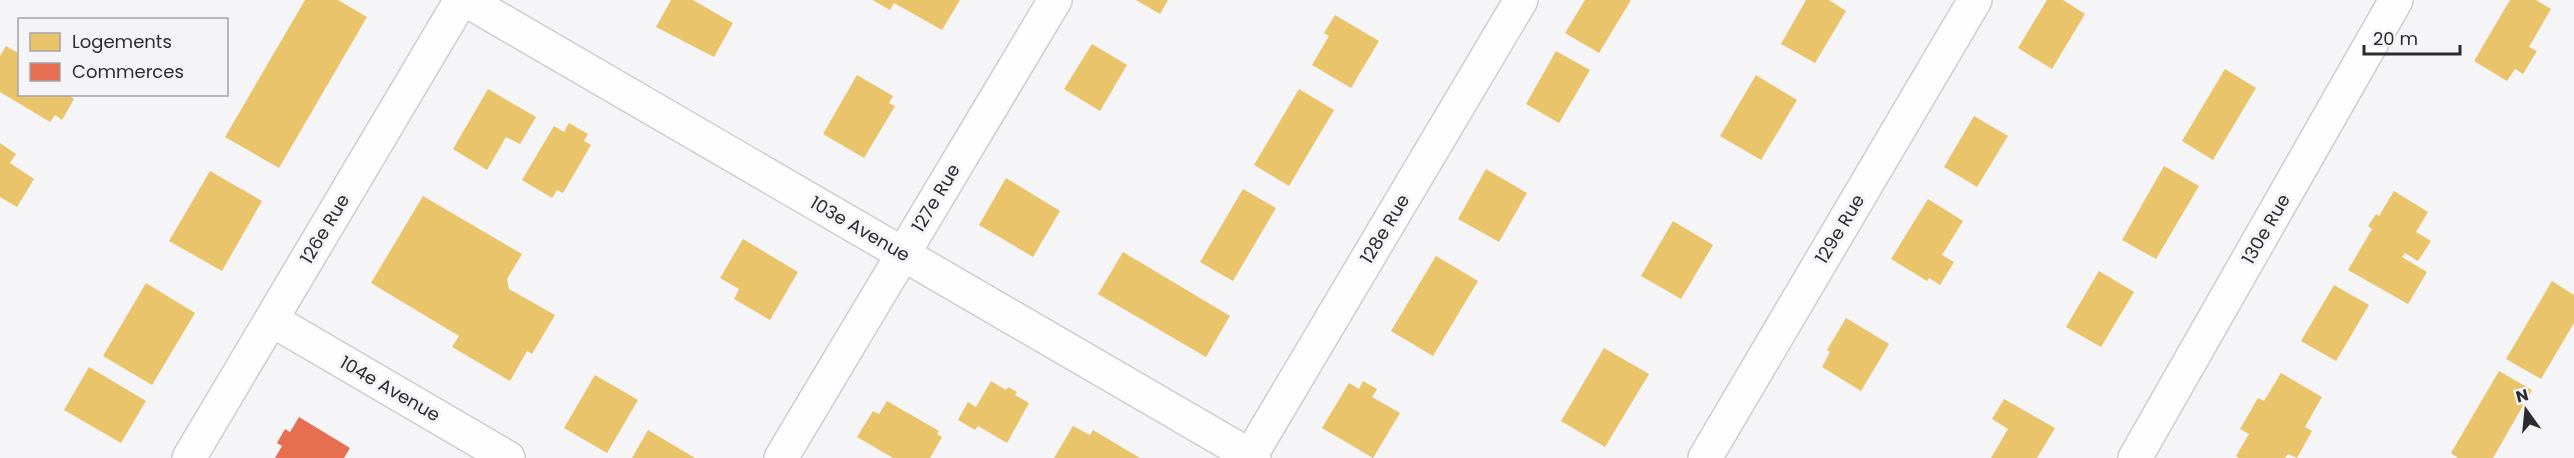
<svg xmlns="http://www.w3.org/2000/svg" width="2574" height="458" font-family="Poppins,sans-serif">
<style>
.homes{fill:#e9c46a}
.shops{fill:#e76f51}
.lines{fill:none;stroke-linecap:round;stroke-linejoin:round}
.minor-casing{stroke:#cecdcf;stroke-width:36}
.minor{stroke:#fefdfe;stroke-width:33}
.labels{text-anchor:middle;stroke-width:6;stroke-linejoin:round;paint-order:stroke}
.street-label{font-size:18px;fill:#2c2b2d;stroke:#f4f3f7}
</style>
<rect width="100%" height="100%" fill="#f5f4f6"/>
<g class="homes">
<path d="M305 0H338L367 17 279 168 225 137Z"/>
<path d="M671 0H693L733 23 714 57 656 27Z"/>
<path d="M873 0H960L942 30 894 3 890 10Z"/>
<path d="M1136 0H1168L1160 14Z"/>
<path d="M1585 0H1631L1599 53 1565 33Z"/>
<path d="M1806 0H1829L1846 11 1815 63 1781 44Z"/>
<path d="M2047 0H2063L2085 14 2052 69 2018 48Z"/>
<path d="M2510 0H2536L2551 9 2529 47 2537 51 2523 74 2515 69 2507 81 2474 61Z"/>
<path d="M1335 15 1379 41 1351 88 1312 65 1329 36 1324 33Z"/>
<path d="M1092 44 1127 65 1100 111 1064 89Z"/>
<path d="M6 46 20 54V94H67L74 99 62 120 55 115 50 122 0 92V56Z"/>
<path d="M1556 51 1590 70 1559 123 1526 104Z"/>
<path d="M2225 69 2256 88 2213 160 2182 141Z"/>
<path d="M857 75 893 96 889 103 895 106 864 158 823 134Z"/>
<path d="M1756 75 1797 100 1761 160 1720 136Z"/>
<path d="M488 89 536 117 520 144 506 137 487 170 453 149Z"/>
<path d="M1299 89 1334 110 1289 186 1254 165Z"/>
<path d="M1974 116 2008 136 1977 187 1944 167Z"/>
<path d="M569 123 588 134 584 141 591 145 563 193 557 190 552 198 522 180 554 126 564 132Z"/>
<path d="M0 143 16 154 10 163 34 179 17 207 0 197Z"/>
<path d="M2164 166 2199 186 2156 259 2122 240Z"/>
<path d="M1486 169 1527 193 1499 242 1458 219Z"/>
<path d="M210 171 262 201 222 271 169 241Z"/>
<path d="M1006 178 1060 211 1033 257 979 225Z"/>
<path d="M1243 189 1276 208 1233 281 1200 262Z"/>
<path d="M2394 191 2428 212 2416 232 2431 241 2418 261 2405 253 2402 257 2427 272 2408 304 2348 270 2372 229 2368 226 2376 214 2379 216Z"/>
<path d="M423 196 522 254 507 279 509 289 555 315 532 354 527 351 510 381 452 347 459 336 371 283Z"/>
<path d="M1928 199 1963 221 1942 255 1954 262 1940 285 1929 278 1927 281 1891 259Z"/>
<path d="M1673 221 1713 245 1681 299 1641 276Z"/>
<path d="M743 239 798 272 770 320 734 299 739 289 720 278Z"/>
<path d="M1123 252 1230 316 1206 357 1098 294Z"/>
<path d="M1436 256 1478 281 1433 356 1391 331Z"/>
<path d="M2099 271 2134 292 2101 347 2066 327Z"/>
<path d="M2552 281 2574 295V323L2541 379 2506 359Z"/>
<path d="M146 283 195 313 152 385 103 356Z"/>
<path d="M2334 285 2369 305 2336 361 2301 341Z"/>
<path d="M1846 318 1889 344 1861 391 1822 367 1830 352 1827 350Z"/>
<path d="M1604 348 1649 374 1605 447 1561 421Z"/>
<path d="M89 367 146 401 121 443 64 410Z"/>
<path d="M2499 371 2532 390 2493 458H2458L2451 453Z"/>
<path d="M2281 373 2322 397 2305 427 2312 431 2297 458 2288 454 2285 458H2239L2236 456 2249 434 2240 429 2258 398 2264 401Z"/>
<path d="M595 375 638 400 607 453 564 428Z"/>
<path d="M991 381 1006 390 1008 387 1017 392 1015 395 1029 403 1007 443 978 426 975 430 958 420 968 402 976 407Z"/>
<path d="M1363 381 1377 389 1372 397 1400 413 1373 458 1322 428 1349 383 1359 389Z"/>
<path d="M2004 399 2055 428 2037 458H1991L2008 429 1992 419Z"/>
<path d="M887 401 939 431 937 434 942 437 930 458H893L857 437 873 411 879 414Z"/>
<path d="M1073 426 1090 435 1093 430 1140 458H1054Z"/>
<path d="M648 430 695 458H632Z"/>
</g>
<path class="shops" d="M299 417 350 448 344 458H275L282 446 277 443 285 429 290 432Z"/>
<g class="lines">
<defs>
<g id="minor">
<path d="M466 0 1254 458"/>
<path d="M272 320 508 458"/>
<path d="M189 458 461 0"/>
<path d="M781 458 1055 0"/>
<path d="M1249 458 1521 0"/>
<path d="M1705 458 1975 0"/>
<path d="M2135 458 2396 0"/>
</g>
</defs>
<use href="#minor" class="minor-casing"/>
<use href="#minor" class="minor"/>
</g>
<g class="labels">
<g class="street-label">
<text transform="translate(936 198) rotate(-59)" y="6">127e Rue</text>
<text transform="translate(325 229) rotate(-59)" y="6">126e Rue</text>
<text transform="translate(860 229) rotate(30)" y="6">103e Avenue</text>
<text transform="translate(1385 229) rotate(-59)" y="6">128e Rue</text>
<text transform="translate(1840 229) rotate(-59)" y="6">129e Rue</text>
<text transform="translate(2266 229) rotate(-60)" y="6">130e Rue</text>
<text transform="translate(390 389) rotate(30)" y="6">104e Avenue</text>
</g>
</g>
<rect x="18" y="18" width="210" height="78" fill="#f4f3f7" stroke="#a4a3a6" stroke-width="1.5"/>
<rect x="30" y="33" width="30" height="18" fill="#e9c46a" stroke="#a4a3a6" stroke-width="1.5"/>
<text x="72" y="48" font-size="18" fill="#2c2b2d">Logements</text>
<rect x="30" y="63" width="30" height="18" fill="#e76f51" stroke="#a4a3a6" stroke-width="1.5"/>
<text x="72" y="78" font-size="18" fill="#2c2b2d">Commerces</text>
<g transform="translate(2526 410) rotate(345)" stroke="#f4f3f7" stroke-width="4.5" paint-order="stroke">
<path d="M0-4.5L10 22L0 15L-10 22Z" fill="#2c2b2d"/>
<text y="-9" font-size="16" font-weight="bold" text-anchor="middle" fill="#2c2b2d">N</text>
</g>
<path d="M2364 45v9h96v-9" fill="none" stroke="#2c2b2d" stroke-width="3"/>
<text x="2373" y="45" font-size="18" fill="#2c2b2d" stroke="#f4f3f7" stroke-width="4.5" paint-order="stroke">20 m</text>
</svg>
